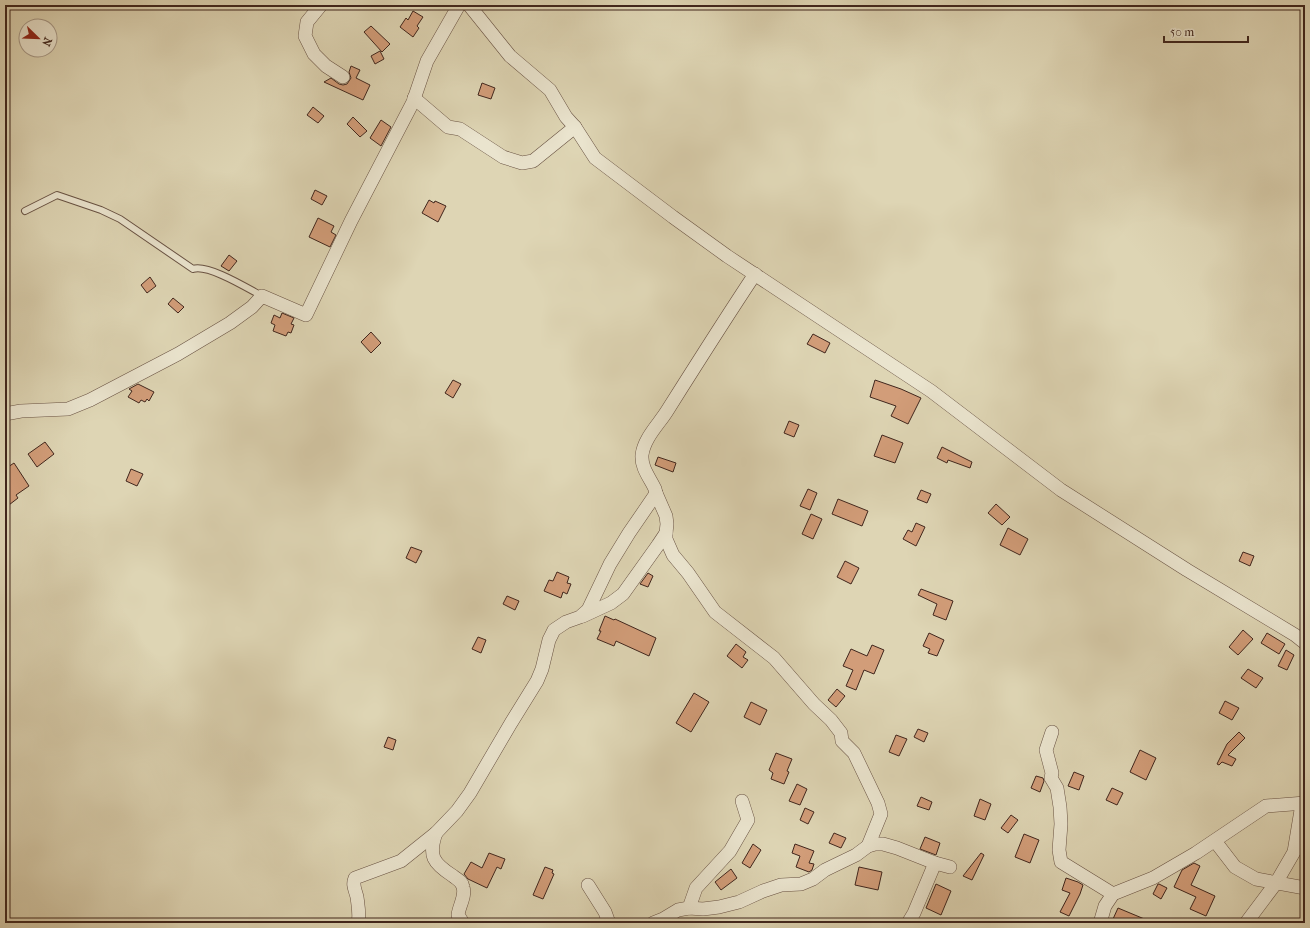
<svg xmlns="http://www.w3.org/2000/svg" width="1310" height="928" font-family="'IM FELL French Canon',serif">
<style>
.building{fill:#d29d79;stroke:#40261d}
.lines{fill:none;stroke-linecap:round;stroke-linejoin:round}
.service-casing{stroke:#685243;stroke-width:8}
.minor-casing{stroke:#685243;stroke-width:14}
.service{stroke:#eae4ce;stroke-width:6}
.minor{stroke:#eae4ce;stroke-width:13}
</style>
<rect width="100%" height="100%" fill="#ded5b4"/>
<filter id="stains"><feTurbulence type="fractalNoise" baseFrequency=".005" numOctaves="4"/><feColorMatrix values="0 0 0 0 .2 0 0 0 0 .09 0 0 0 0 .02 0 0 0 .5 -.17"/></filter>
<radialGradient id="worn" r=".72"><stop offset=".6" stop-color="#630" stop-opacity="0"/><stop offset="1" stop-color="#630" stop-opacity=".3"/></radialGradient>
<g class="building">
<path d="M413 11 423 17 417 26 419 28 413 37 400 27 406 18 408 20Z"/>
<path d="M371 26 390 44 382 52 364 32Z"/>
<path d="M380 51 384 59 375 64 371 56Z"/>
<path d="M351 66 360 70 356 78 370 85 363 100 324 82 331 78 339 84 343 85 347 84 351 78 349 72Z"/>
<path d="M482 83 495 88 491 99 478 95Z"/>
<path d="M313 107 324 116 318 123 307 115Z"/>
<path d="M353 117 367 131 360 137 347 124Z"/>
<path d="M381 120 391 127 381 146 370 138Z"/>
<path d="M315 190 327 196 322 205 311 199Z"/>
<path d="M429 200 434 203 435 201 446 206 438 222 422 213Z"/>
<path d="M318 218 334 226 331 232 336 235 330 247 309 237Z"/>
<path d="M229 255 237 261 229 271 221 266Z"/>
<path d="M150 277 156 286 147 293 141 285Z"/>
<path d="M173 298 184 307 178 313 168 304Z"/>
<path d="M282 313 294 318 291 324 294 325 291 333 288 332 286 336 273 331 275 325 271 323 274 315 280 318Z"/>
<path d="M371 332 381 343 371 353 361 342Z"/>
<path d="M813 334 830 343 825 353 807 344Z"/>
<path d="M453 380 461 384 453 398 445 393Z"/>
<path d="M875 380 901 389 921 398 908 424 891 416 896 406 870 397Z"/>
<path d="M138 384 154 392 149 401 147 399 145 402 141 400 139 403 128 397 132 391 129 389Z"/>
<path d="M789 421 799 425 794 437 784 433Z"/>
<path d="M882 435 903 443 895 463 874 456Z"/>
<path d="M45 442 54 454 37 467 28 454Z"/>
<path d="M942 447 972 462 970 468 948 460 947 463 937 458Z"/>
<path d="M658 457 676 463 673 472 655 465Z"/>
<path d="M14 463 29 486 16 495 18 498 5 508V469Z"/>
<path d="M131 469 143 474 137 486 126 481Z"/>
<path d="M808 489 817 493 810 510 800 506Z"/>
<path d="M921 490 931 494 927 503 917 499Z"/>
<path d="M838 499 868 511 862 526 832 514Z"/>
<path d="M996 504 1010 517 1002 525 988 513Z"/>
<path d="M811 514 822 519 813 539 802 534Z"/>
<path d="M916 523 925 527 916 546 903 539 908 530 912 532Z"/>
<path d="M1008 528 1028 539 1020 555 1000 545Z"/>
<path d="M411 547 422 551 416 563 406 558Z"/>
<path d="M1243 552 1254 556 1250 566 1239 561Z"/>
<path d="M845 561 859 568 851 584 837 577Z"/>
<path d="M557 572 569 577 567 583 571 584 567 594 563 592 561 598 544 591 549 580 553 581Z"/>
<path d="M648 573 653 576 648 587 640 584Z"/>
<path d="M921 589 953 601 946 620 933 615 937 604 918 595Z"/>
<path d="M507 596 519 601 515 610 503 604Z"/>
<path d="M605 616 614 620 615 619 656 638 649 656 616 641 614 646 597 639 601 631H599Z"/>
<path d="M1243 630 1253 639 1238 655 1229 647Z"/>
<path d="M929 633 944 640 937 656 928 653 930 649 923 646Z"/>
<path d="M1267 633 1285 644 1279 654 1261 643Z"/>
<path d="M478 637 486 640 481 653 472 649Z"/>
<path d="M736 644 746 652 743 657 748 660 742 668 727 656Z"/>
<path d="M872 645 884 650 874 674 864 670 856 690 846 686 853 670 843 666 851 649 867 656Z"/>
<path d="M1286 650 1294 655 1287 670 1278 666Z"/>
<path d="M1248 669 1263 678 1256 688 1241 678Z"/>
<path d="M837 689 845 696 836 707 828 700Z"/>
<path d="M694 693 709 702 691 732 676 723Z"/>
<path d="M1225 701 1239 708 1232 720 1219 713Z"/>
<path d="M751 702 767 710 760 725 744 717Z"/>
<path d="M918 729 928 733 924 742 914 737Z"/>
<path d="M1239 732 1245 738 1228 755 1236 759 1232 766 1222 762 1219 765 1217 764 1227 744Z"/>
<path d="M896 735 907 739 899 756 889 752Z"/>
<path d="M388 737 396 740 393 750 384 747Z"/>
<path d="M1140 750 1156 758 1146 780 1130 772Z"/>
<path d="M776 753 792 759 787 771 789 772 784 784 771 779 773 773 769 770Z"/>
<path d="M1074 772 1084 776 1079 790 1068 786Z"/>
<path d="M1036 776 1043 778 1044 781 1040 792 1031 788Z"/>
<path d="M797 784 807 789 800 805 789 801Z"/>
<path d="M1112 788 1123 793 1117 805 1106 800Z"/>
<path d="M921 797 932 802 929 810 917 806Z"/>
<path d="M980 799 991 804 985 820 974 816Z"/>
<path d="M805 808 814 812 808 824 800 820Z"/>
<path d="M1011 815 1018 820 1008 833 1001 828Z"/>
<path d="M834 833 846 838 841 848 829 843Z"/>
<path d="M1024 834 1039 840 1030 863 1015 857Z"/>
<path d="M925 837 940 843 936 855 920 849Z"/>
<path d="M753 844 761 850 750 868 742 863Z"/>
<path d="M795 844 814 851 809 863 814 864 812 870 809 872 796 867 800 856 792 853Z"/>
<path d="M489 853 505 859 501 869 497 867 487 888 468 879 464 874 471 862 482 868Z"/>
<path d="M981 853 984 855 972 880 963 876Z"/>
<path d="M1194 863 1200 866 1191 885 1215 896 1206 916 1190 909 1196 897 1174 887 1182 870Z"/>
<path d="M545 867 553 870 552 873 554 874 543 899 533 895Z"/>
<path d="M859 867 882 872 878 890 855 885Z"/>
<path d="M731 869 737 878 721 890 715 882Z"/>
<path d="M1066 878 1078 882 1083 885 1080 894 1069 916 1060 912 1070 893 1062 890Z"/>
<path d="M936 884 951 891 941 915 926 908Z"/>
<path d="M1158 884H1159L1167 888 1161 899 1153 894Z"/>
<path d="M1118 908 1154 923H1122L1113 919Z"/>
</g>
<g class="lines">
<defs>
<path id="service" d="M25 211 57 195 101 210 120 219 193 269C208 264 247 288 262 296"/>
<g id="minor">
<path d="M321 5 307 22 305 36 314 54 326 66 343 77"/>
<path d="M469 5 510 56 550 90 566 117 575 127 595 158 673 217 727 256 931 391 1061 490 1187 570 1295 635 1305 643"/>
<path d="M414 98 448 127 460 129 503 157 522 163 533 161 575 127"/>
<path d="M5 414 21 411 68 409 90 400 178 354 230 323 252 307 262 296 306 315 351 221 413 102 427 61 459 5"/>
<path d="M666 533V539L673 555 688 573 715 612 774 658 814 704 831 720 841 733 842 741 854 753 878 803 881 814 868 846"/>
<path d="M583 616 611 603 623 594 658 545 666 533 667 524 666 516 656 493"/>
<path d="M1052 732 1046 750 1052 773 1051 778 1057 788 1060 807 1061 824 1059 850 1061 862 1113 894"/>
<path d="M436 833C428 856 433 863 453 876 458 880 462 881 463 887 466 896 459 906 458 915L463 923"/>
<path d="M1215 841 1235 867 1256 879 1305 888"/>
<path d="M588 885 605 912 609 923"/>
<path d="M689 908 696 888 730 851 748 820 742 801"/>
<path d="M358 923C360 915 358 905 357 897 355 889 352 885 355 878L401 861 436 833 457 811 470 793 511 723 537 681 542 669 549 640 554 630 566 622 580 617 588 610 610 564 629 533 653 498 656 493 655 489C650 478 641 468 642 455 644 438 659 424 667 411 696 365 725 319 755 274"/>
<path d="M653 923 663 919 678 910 689 908 703 909 719 907 739 902 763 891 781 885 801 884 813 879 825 870 856 855 868 846 875 844H883L897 848 935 863 950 867"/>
<path d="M908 923 914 913 935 863"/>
<path d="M1100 923 1105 906 1113 894 1153 878 1196 853 1266 806 1305 803"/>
<path d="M1246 923 1276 883 1294 852 1302 804"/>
</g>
</defs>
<use href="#service" class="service-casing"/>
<use href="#minor" class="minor-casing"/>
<use href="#service" class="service"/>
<use href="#minor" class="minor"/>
</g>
<rect width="1310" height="928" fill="none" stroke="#ded5b4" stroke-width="20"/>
<rect x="6" y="6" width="1298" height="916" fill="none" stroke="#40261d" stroke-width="2"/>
<rect x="10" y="10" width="1290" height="908" fill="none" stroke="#40261d"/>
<g transform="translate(38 38) rotate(113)"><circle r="19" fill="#eae4ce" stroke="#a69887"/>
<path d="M0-3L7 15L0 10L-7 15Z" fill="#8f2418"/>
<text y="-6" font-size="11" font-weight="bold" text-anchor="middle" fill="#40261d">N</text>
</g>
<path d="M1164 36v6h84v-6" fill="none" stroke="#40261d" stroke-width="2"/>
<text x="1170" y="36" font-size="12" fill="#40261d" stroke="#eae4ce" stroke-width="3" paint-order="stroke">50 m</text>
<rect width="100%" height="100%" filter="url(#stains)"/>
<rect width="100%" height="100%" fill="url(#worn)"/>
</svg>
